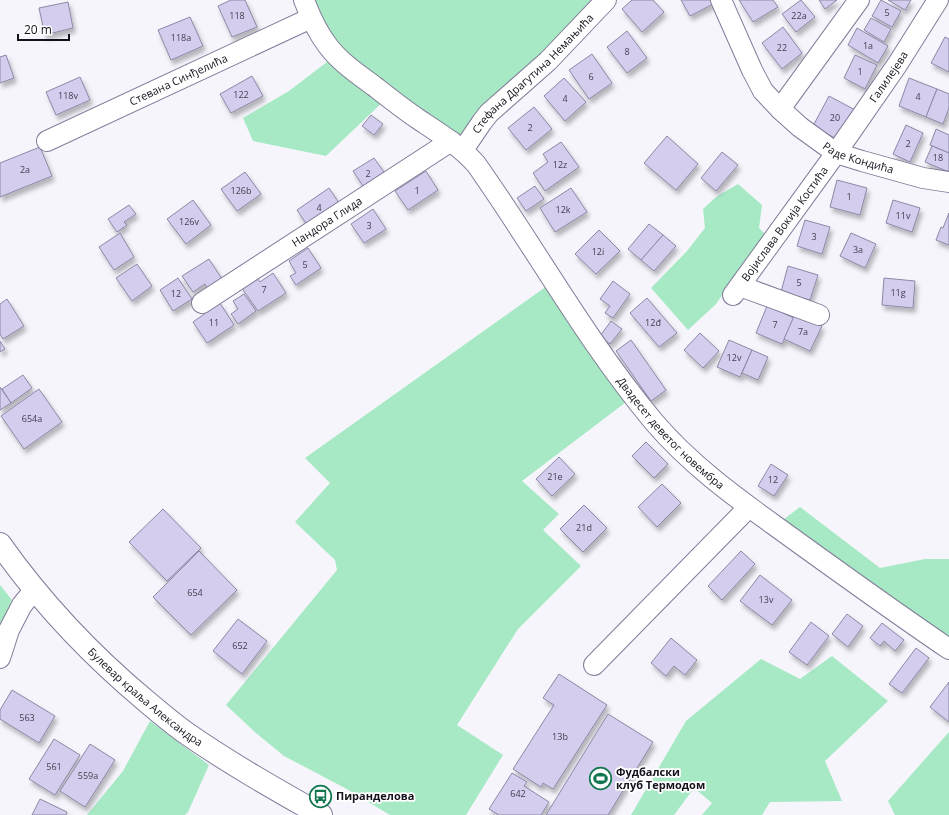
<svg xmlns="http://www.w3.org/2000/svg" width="949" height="815" font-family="'Open Sans',sans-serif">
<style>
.green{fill:#a6e9c4}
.building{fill:#d4cdee;stroke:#8d87a5;filter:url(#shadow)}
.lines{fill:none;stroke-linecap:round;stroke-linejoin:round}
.minor-casing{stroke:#827c99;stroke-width:22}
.major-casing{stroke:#827c99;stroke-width:24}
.minor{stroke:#fff;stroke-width:20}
.major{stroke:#fff;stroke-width:22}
.labels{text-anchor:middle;stroke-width:3.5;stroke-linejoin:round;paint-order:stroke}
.number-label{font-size:9px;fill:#444050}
.street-label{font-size:11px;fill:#14111c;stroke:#fff}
.poi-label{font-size:11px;font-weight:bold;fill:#14111c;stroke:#fff;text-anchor:start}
</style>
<defs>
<filter id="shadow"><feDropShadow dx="2.5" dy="4.5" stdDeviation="2" flood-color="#0004"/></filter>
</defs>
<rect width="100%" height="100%" fill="#f6f5fc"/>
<g class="green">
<path d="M314 0H606L463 150 388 97 326 156 253 141 243 118 289 91 344 49 327 27Z"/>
<path d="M738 184 762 205 759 228 765 234 716 304 688 330 651 288 687 251 705 228 703 209 716 197Z"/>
<path d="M554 281 634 396 522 481 559 514 543 530 581 566 518 629 457 725 503 755 466 815H390L345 788 284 756 256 733 226 705 337 570 335 560 295 522 330 483 305 458Z"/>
<path d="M800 507 880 568 925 559H949V649L775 526Z"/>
<path d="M0 585 12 600 0 628Z"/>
<path d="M832 656 888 701 825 761 842 801 770 802 762 815H702L712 803 694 788 674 815H631L686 721 761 659 800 679Z"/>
<path d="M150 721 209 765 188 812 185 815H87L123 771Z"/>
<path d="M949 732V815H895L888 801Z"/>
</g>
<g class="building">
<path d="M231 0H245L257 27 232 37 218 6Z"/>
<path d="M632 0H653L664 12 642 32 622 9Z"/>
<path d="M681 0H711L713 4 690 16Z"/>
<path d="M739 0H773L778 7 753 22Z"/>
<path d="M801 0 815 17 796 32 782 14Z"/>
<path d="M819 0H837L825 9Z"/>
<path d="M881 0 901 11 892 27 872 16Z"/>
<path d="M888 0H911L905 10Z"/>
<path d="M68 2 73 28 45 35 39 8Z"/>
<path d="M190 17 203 46 171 60 158 30Z"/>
<path d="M871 18 891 29 884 42 864 30Z"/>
<path d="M783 27 802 53 782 69 762 43Z"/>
<path d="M857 28 888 46 878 63 848 45Z"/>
<path d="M627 31 647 58 627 73 607 47Z"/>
<path d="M945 37 949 39V72L931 63Z"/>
<path d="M592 54 612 83 589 99 569 70Z"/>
<path d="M6 55 14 78 0 83V57Z"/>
<path d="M855 55 877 65 865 89 844 78Z"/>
<path d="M252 76 263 96 231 113 220 94Z"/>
<path d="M80 77 90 100 56 115 46 92Z"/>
<path d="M564 78 586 102 565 121 544 96Z"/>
<path d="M909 78 937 89 926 117 899 106Z"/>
<path d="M937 89 949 94V108L943 124 926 117Z"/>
<path d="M829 96 857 111 840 141 813 126Z"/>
<path d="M534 107 552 129 526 150 508 128Z"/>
<path d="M371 115 383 124 374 135 362 126Z"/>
<path d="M906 125 923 133 910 162 893 154Z"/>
<path d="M936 129 949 135V153L930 145Z"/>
<path d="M667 136 698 164 676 190 644 163Z"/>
<path d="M561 142 579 167 545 191 533 173 548 162 543 154Z"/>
<path d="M932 146 949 153V172L925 162Z"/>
<path d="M40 147 52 176 0 197V163Z"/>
<path d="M722 152 738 165 716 191 701 178Z"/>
<path d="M374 158 384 172 377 177 381 182 367 192 353 171Z"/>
<path d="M426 171 438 190 408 210 395 191Z"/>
<path d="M245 172 261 194 237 211 221 189Z"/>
<path d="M837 180 867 188 860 215 830 207Z"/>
<path d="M535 186 544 199 526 211 517 198Z"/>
<path d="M329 188 341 206 309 228 297 210Z"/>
<path d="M571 188 587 212 555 232 540 208Z"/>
<path d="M193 200 211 225 186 244 167 219Z"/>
<path d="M893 200 920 208 912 232 886 223Z"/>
<path d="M129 205 136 214 124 222 127 225 117 232 108 219Z"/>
<path d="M373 209 386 229 364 243 351 224Z"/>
<path d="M949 213V245L936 240 941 227 943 228Z"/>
<path d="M805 220 830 227 822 254 797 246Z"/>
<path d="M649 224 663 235 641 260 628 249Z"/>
<path d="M599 230 620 251 596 274 575 254Z"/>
<path d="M120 233 134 257 114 270 99 247Z"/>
<path d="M851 233 876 244 865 268 840 256Z"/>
<path d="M663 235 676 246 654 271 641 260Z"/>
<path d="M308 248 321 268 296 285 290 276 296 273 289 261Z"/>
<path d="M209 259 222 279 207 288 205 284 193 292 182 276Z"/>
<path d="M137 264 152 286 132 301 116 278Z"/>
<path d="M788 266 818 275 810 300 781 292Z"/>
<path d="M273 273 286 293 258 311 241 287 256 277 260 282Z"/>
<path d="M178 278 192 299 173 311 160 290Z"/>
<path d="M884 278 915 281 913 308 882 305Z"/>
<path d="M613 281 630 294 613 318 605 313 610 306 600 299Z"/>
<path d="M244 294 256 311 238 324 231 314 238 309 233 301Z"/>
<path d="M647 298 677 333 659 347 630 313Z"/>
<path d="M7 299 24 326 3 339 0 334V304Z"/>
<path d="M220 303 234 325 207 343 193 322Z"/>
<path d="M767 306 794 318 782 344 756 333Z"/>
<path d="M795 314 822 326 810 351 784 339Z"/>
<path d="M611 321 622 329 610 344 600 336Z"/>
<path d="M700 333 719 351 703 368 684 350Z"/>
<path d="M631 340 666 390 651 401 616 351Z"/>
<path d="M729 340 752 350 740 377 717 367Z"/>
<path d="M0 341 5 349 0 352Z"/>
<path d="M752 350 768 357 758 380 742 373Z"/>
<path d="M23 375 32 388 11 403 2 389Z"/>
<path d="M0 387 11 403 0 410Z"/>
<path d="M39 389 62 422 24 449 1 416Z"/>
<path d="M646 442 668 464 654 478 632 456Z"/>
<path d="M559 457 575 474 552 496 536 479Z"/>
<path d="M771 464 788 475 774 496 758 486Z"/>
<path d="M662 484 681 503 657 527 638 507Z"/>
<path d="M584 505 607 528 583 552 560 529Z"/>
<path d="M163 509 201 548 167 581 129 542Z"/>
<path d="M199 551 237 590 191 635 153 597Z"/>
<path d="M741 551 755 564 722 600 708 586Z"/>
<path d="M760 575 792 600 772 625 740 601Z"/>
<path d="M847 614 863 626 848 647 832 634Z"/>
<path d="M238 619 267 641 242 674 213 651Z"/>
<path d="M811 622 829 636 807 665 789 652Z"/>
<path d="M882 623 904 640 895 651 884 641 880 646 870 638Z"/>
<path d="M671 638 697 660 685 675 674 666 666 676 651 663Z"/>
<path d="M916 648 929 658 902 693 889 684Z"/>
<path d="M559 674 607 705 553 789 543 783 541 787 513 769 554 705 543 698Z"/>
<path d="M949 682V722L930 707Z"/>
<path d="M12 690 55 716 39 743 0 719V710Z"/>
<path d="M608 714 653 742 608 815H546Z"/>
<path d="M54 739 80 755 55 795 29 779Z"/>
<path d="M90 744 115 760 85 807 60 791Z"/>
<path d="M512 773 527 782 524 786 549 802 541 815H499L489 809Z"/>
<path d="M40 799 67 812 66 815H32Z"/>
</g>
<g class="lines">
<defs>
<g id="minor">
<path id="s1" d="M304 0C310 16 317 32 328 46 340 62 358 74 374 86 388 97 403 109 418 119 439 133 459 145 476 164 536 249 587 342 654 422 689 463 731 494 774 525 832 567 890 609 949 649"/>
<path id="s2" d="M721 0 752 70 763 91 780 109 800 127 836 153 862 161 923 178 949 182"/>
<path d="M780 109 859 0"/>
<path id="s3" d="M47 141 311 18"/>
<path id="s4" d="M463 150 482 122 489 113 548 61 606 0"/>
<path d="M740 286 819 315"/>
<path id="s5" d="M733 295 836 153 897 65 938 0"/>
<path id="s6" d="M202 303 451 141"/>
<path d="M0 658 9 630 22 605 35 589"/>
<path d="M594 665 749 507"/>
</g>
<g id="major">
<path id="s7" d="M0 544C41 602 91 655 146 701 159 712 172 723 186 733 229 763 275 789 321 815"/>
</g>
</defs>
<use href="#minor" class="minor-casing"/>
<use href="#major" class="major-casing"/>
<use href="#minor" class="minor"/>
<use href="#major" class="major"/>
</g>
<defs>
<symbol id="stadium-ring" viewBox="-11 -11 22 22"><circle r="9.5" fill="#fff" stroke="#12774f" stroke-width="1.5"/><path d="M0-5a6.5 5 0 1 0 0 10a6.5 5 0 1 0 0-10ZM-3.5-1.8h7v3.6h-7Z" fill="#12774f"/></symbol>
<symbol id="bus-ring" viewBox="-11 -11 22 22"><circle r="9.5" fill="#fff" stroke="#12774f" stroke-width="1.5"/><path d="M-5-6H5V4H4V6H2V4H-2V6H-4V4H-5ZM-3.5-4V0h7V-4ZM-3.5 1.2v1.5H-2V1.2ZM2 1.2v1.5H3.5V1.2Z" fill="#12774f"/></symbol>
</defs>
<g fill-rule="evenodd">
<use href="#stadium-ring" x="588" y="766" width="25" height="25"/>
<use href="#bus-ring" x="308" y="784" width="25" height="25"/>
</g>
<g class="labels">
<g class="number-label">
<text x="887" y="16">5</text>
<text x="237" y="19">118</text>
<text x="799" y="19">22a</text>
<text x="181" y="41">118a</text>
<text x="868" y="49">1a</text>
<text x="782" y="51">22</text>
<text x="627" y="55">8</text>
<text x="860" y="75">1</text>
<text x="591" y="80">6</text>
<text x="241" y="98">122</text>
<text x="68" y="99">118v</text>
<text x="918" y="100">4</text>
<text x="565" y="102">4</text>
<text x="835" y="121">20</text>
<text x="530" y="131">2</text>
<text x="908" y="147">2</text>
<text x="938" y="161">18</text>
<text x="560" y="168">12z</text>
<text x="25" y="173">2a</text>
<text x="368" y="177">2</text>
<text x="241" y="194">126b</text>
<text x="417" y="194">1</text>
<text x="849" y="200">1</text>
<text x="319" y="211">4</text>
<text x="563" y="213">12k</text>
<text x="903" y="219">11v</text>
<text x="189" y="225">126v</text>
<text x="369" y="229">3</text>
<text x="814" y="240">3</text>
<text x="858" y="253">3a</text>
<text x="598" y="255">12i</text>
<text x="305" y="268">5</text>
<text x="799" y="286">5</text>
<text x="264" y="293">7</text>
<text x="898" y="296">11g</text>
<text x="176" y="297">12</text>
<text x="214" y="326">11</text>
<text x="653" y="326">12đ</text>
<text x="775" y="328">7</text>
<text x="803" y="335">7a</text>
<text x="734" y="361">12v</text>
<text x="32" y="422">654a</text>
<text x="555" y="480">21e</text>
<text x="773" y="483">12</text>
<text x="584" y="531">21d</text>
<text x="195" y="596">654</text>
<text x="766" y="603">13v</text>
<text x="240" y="649">652</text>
<text x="27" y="721">563</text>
<text x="560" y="740">13b</text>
<text x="54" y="770">561</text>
<text x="88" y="779">559a</text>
<text x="518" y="797">642</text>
</g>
<g class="street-label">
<text dy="4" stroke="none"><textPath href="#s4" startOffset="104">Стефана Драгутина Немањића</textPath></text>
<text dy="4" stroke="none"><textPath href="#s5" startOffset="268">Галилејева</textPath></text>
<text dy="4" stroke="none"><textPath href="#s3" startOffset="145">Стевана Синђелића</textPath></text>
<text dy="4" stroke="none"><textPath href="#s2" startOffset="219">Раде Кондића</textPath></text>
<text dy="4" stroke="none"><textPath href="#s6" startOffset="149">Нандора Глида</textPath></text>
<text dy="4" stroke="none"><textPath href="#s5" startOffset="88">Војислава Вокија Костића</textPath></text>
<text dy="4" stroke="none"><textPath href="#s1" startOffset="575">Двадесет деветог новембра</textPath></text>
<text dy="4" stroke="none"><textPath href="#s7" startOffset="212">Булевар краља Александра</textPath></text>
</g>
<g class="poi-label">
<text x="616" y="776">Фудбалски<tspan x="616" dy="13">клуб Термодом</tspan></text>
<text x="336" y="800">Пиранделова</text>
</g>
</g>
<path d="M18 34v6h51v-6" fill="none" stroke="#14111c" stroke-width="2"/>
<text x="24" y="34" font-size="12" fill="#14111c" stroke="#ffffff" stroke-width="3" paint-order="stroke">20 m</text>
</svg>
